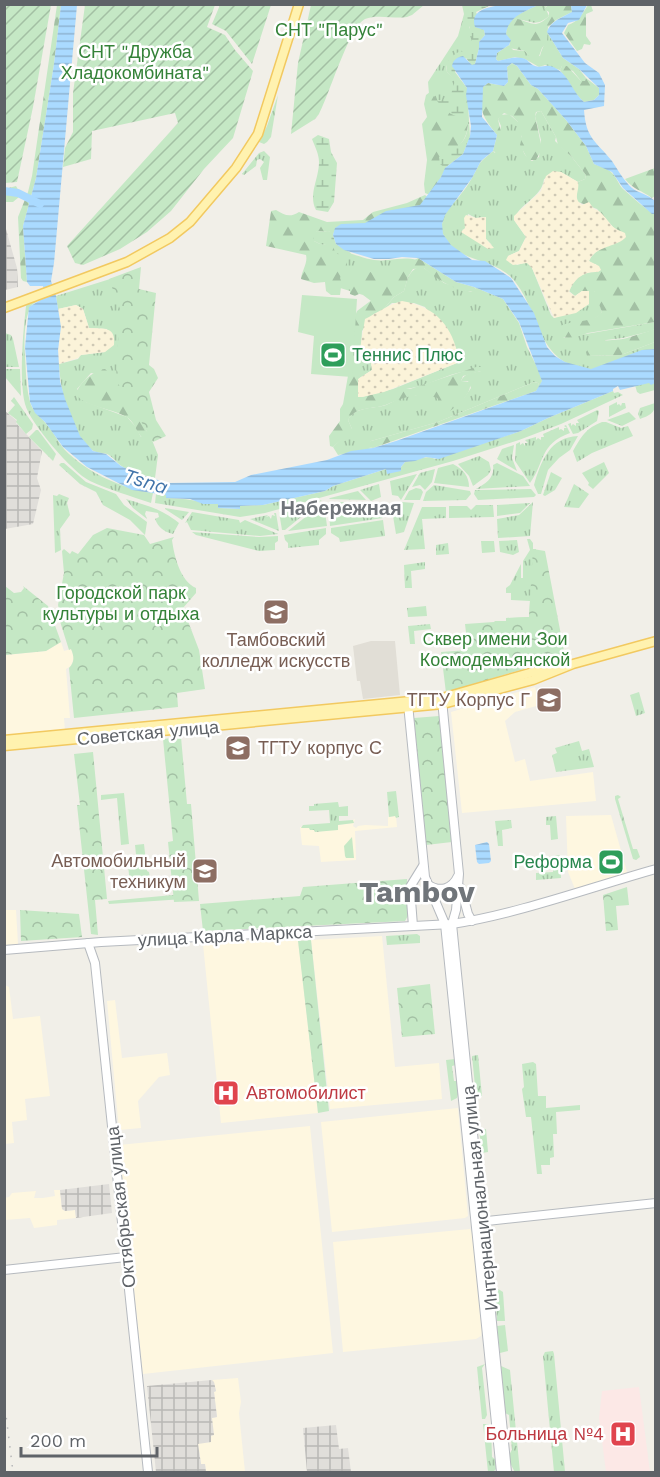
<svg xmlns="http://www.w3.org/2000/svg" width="660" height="1477" font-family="'Work Sans',sans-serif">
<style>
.commercial{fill:#fef7e0}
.industrial{fill:url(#industrial-grid)}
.education{fill:#e1ded6}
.medical{fill:#fce8e6}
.grass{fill:url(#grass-tufts);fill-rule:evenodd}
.forest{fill:url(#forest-firs)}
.wetland{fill:url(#wetland-marsh)}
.sand{fill:url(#sand-dots)}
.park{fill:url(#park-crowns)}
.garden{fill:url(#garden-furrows)}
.pitch{fill:#c5e8c5}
.water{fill:url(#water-rules)}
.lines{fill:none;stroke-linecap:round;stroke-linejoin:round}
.river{stroke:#aadaff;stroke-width:8}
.secondary-casing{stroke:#b6babf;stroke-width:10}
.primary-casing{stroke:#f2c960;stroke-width:11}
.secondary{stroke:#fff;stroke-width:8}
.primary{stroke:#fff2af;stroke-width:8}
.rail{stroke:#b6b7b8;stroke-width:1.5;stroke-dasharray:1.5 8;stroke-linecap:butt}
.labels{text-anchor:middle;stroke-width:5;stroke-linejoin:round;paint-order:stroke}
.park-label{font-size:18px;fill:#348238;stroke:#fff}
.leisure-label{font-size:18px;fill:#27864d;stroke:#fff;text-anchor:start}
.education-label{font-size:18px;fill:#785e54;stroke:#fff;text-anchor:end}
.street-label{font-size:18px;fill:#5f6368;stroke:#fff}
.health-label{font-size:18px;fill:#be3a42;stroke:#fff;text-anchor:start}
.water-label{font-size:20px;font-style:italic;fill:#4174aa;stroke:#fff}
.neighbourhood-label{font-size:20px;font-weight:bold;fill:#70757a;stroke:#fff}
.town-label{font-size:30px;font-weight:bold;fill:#70757a;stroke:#fff}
</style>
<defs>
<pattern id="industrial-grid" width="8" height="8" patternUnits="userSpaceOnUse" patternTransform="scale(1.5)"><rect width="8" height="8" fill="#e0deda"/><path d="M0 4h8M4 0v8" fill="none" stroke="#b9b8b5"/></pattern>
<pattern id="grass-tufts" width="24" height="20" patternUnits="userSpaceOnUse" patternTransform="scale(1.5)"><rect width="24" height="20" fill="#c5e8c5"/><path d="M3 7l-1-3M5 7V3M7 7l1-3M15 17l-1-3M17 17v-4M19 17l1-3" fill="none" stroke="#a3c0a4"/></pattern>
<pattern id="forest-firs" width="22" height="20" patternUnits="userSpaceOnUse" patternTransform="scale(1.5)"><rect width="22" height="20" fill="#c5e8c5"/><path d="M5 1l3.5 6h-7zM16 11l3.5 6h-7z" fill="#a3c0a4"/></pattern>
<pattern id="wetland-marsh" width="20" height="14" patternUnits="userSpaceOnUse" patternTransform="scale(1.5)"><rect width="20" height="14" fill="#c5e8c5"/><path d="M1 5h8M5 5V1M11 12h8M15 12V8" fill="none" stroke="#a3c0a4"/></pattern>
<pattern id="sand-dots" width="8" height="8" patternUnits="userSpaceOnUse" patternTransform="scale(1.5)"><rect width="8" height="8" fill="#fbf3d9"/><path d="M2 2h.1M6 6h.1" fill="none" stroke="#cec8b4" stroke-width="1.8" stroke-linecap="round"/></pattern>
<pattern id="park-crowns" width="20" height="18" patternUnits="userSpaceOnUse" patternTransform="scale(1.5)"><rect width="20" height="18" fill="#c5e8c5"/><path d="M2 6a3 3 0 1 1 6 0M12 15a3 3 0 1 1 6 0" fill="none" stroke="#a3c0a4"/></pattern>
<pattern id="garden-furrows" width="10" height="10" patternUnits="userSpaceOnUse" patternTransform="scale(1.5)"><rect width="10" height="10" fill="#c5e8c5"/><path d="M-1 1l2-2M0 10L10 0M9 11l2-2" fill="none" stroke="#a3c0a4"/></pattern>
<pattern id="water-rules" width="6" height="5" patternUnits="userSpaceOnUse" patternTransform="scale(1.5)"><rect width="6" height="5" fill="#aadaff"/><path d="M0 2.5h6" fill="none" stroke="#8eb4d2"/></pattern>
</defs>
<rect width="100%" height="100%" fill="#f1efe8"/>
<g class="commercial">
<path d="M61 642 64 651 71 649 74 658 71 666 66 669 70 718H64L65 731 5 737V655L46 651Z"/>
<path d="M535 687 540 705 515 712 505 721 515 762 525 759 530 781 593 772 596 801 462 813 451 712Z"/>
<path d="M611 815 627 872 623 876 575 889 568 872 566 816Z"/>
<path d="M396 816 397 827 355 831 356 860 321 862 319 846 302 845 300 827 310 828 314 829 315 832 338 829 337 825 353 823V820L355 819 353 826 356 828 358 826 365 825 388 826V817Z"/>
<path d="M5 910H16L18 944 5 945Z"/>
<path d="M382 936 395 1067 439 1063 442 1099 330 1109 311 940Z"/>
<path d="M298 937 318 1113 221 1123 203 944Z"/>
<path d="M5 985 9 987 13 1019 40 1016 50 1096 25 1099 27 1120 12 1122 14 1143 5 1144Z"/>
<path d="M115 1000 122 1058 167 1053 170 1075 159 1077 138 1101 141 1128 119 1130 107 1001Z"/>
<path d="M458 1108 468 1216 465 1218 332 1232 321 1122Z"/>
<path d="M310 1126 333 1353 143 1374 119 1145Z"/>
<path d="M54 1190H60L62 1209 65 1211 75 1210 76 1218 57 1220V1225L34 1228 30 1218 5 1220 4 1198 9 1197 12 1193 36 1191 34 1198H43L55 1196Z"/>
<path d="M470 1229 472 1233 482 1331 481 1336 476 1339 343 1352 333 1242Z"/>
<path d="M238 1378 241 1402 239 1413 245 1472H206L205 1464H201L198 1443 211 1442 212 1418 217 1417 214 1392 216 1391 214 1383H212V1380Z"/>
</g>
<g class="industrial">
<path d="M4 222 17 268 18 287 5 290Z"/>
<path d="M4 410 17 421 16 423 42 451 37 478 41 490 33 524 5 529Z"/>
<path d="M109 1184 112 1213 76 1218 75 1210 65 1211 62 1209 60 1190Z"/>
<path d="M212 1380 214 1382 216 1391 214 1392 217 1417 212 1418 214 1435 211 1436V1442L198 1444 201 1464H205L206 1472H156L147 1386Z"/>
<path d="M336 1425 339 1449 348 1448 351 1472H307L303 1428Z"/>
</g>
<path class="education" d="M371 641H395L400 695 363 699 360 681H357L353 646Z"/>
<path class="medical" d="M639 1387 650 1472H606L599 1418 602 1391Z"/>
<g class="grass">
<path d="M462 5H478L469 27 474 36 470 53 451 59 446 66 447 72 456 80 452 96 449 100 436 101 429 94 428 82 458 36 464 14Z"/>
<path d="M538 5H548L545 7 549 16C533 30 529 17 512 20L517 15Z"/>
<path d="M547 32 563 58 579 69 586 78 585 81H581L573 71 562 66 560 70 545 65 539 67 525 59 515 57 498 61 496 59 497 53 509 45 513 50 525 51 531 57 540 56C542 47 547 42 547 32Z"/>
<path d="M278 95 271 137 267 142 264 144 259 142 267 126Z"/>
<path d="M541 111 556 137 555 141 571 156 586 175 585 179 578 182 561 172 544 179C542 198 519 203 514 220L526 237 519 251 508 256 517 265 527 262 532 268 551 315 554 318 589 304V291H594L596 293 602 312 600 315 563 338 655 322V329L651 331 623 338 606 340 587 356 621 355 655 342V349C651 349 646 350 642 351 627 354 600 372 585 369 534 360 541 309 511 277 492 258 453 261 443 234 441 229 442 221 444 216 448 208 456 201 461 194 469 185 474 174 480 163 483 159 489 155 493 151L495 153 501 126 498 119 501 115 509 114 518 122C519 128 521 133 522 138 522 148 522 155 532 161L539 157 541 140 535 116 537 112ZM468 214 476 218 484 217 486 239 492 245 462 230 465 229Z"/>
<path d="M264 151 270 157 267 180H263L260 168 264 162 260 159 257 160 256 166 244 175 242 174 259 153Z"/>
<path d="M349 253C362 257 374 262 388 260 399 259 406 257 417 260L375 304 363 295 337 287 343 264Z"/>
<path d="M419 267 424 268 444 283 471 292 476 289 474 287 503 299 519 323 527 347 541 375 542 381 540 387 538 383 534 382 438 422 371 441 369 447 373 448 338 455 333 447 352 429 348 420C355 406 374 409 386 405 395 401 403 395 413 395 420 395 429 397 436 397L438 399V404L464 398 471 388 468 381H461C465 372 473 373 481 371 451 367 424 393 393 389L457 363 459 360 425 307 414 303H392L382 311 394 297 404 291C407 281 408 271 419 267Z"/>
<path d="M126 274 148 430 158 455 155 478C143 475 130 472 120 465 116 462 114 458 109 455 104 452 97 454 92 450 70 434 60 389 59 364L78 359 81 355 105 352 107 329 89 328 83 309 76 305 58 309 56 296ZM91 373 111 377 115 381 148 431 141 437 135 426 127 417 86 402 77 389Z"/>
<path d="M42 298C40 300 34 303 32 305 24 316 24 342 25 355 26 371 26 390 31 405 35 414 42 418 48 426 54 433 58 442 64 449 87 473 121 488 153 493L151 503C131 496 109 490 90 481 72 472 30 423 25 404 19 378 23 333 26 306L27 304Z"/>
<path d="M5 333 11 335 13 339 19 367H5Z"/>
<path d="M359 355 371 362 372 370 358 379Z"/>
<path d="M5 369H20L21 396 5 377Z"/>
<path d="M645 383H655V390L640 394 637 392 635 385Z"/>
<path d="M613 391 614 393 618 392 623 395 561 424 519 440 453 461 265 513 240 517 155 503 156 494 166 495V498C185 498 200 502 218 504L219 508 239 509 240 506 263 505 325 491 333 486 386 469 401 471V467L405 462C416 461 426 454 435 459L521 431 548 418Z"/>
<path d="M14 397 33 424 32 429 26 434 16 422 17 420 8 413 15 405 11 401Z"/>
<path d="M617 402V405L619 404 621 406 622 403H625L626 408 609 417V406Z"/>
<path d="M655 403C656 413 648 416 640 419L638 414 640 408Z"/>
<path d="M597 410 599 411 597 421 578 433 573 434 568 424 571 423V426L573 424 576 426V423H579L577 420Z"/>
<path d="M629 412 636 419 622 426 607 420Z"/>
<path d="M602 422H606L621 428 628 426 633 436 592 453 577 462 573 451C581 437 586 428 602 422Z"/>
<path d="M566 425 570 433C539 444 545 463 530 483L515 461 516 444 520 442V445L523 443 525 446V443H528L525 440 536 437V440L538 438 541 440V437H544L543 434 559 427V430L561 429 564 431V428H567L564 426Z"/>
<path d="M36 430H38L56 454 53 461 29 437Z"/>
<path d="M578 436 570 450 559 458 548 470 541 494H538L534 485C541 461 550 437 578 436Z"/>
<path d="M514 445 512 458 517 471 497 459 502 449Z"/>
<path d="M479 456 489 462 491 470 488 475 473 486 469 476 458 464Z"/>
<path d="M604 462 609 473 593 489 588 485 589 483 582 473Z"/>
<path d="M61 463H64L86 482 116 494 124 505 147 522 145 535 130 520 103 505 96 492 80 484 59 465Z"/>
<path d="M497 463 523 476 530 486 476 489C486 483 495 478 493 465Z"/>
<path d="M453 464C463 469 469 476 469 487L434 483 438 468Z"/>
<path d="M435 469 432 482 425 490 420 485 412 487 420 473Z"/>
<path d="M551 472 562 478 555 490 545 496 543 495Z"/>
<path d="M417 474 401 500 398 496 392 495 390 481Z"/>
<path d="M379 484 381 497 371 501 360 490Z"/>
<path d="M574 484 589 494 579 508 564 507Z"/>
<path d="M434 485 470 491 471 494 466 500 423 501 426 492Z"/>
<path d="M416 488 421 489 423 492 420 500H404L409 491Z"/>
<path d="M531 489 536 495 534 497 478 500 474 494 475 490Z"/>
<path d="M358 491 366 500 329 499 330 498Z"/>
<path d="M59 494 69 498 67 503 70 515 60 529 61 550 55 553 53 495 57 496Z"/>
<path d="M126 499C148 506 160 508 179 523L173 534C164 532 158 527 155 519L159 517 158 513 146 511 145 514 147 519 133 508Z"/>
<path d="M322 500 285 530H282L279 512 282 511 281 514 283 513 285 515 286 512H289L286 510Z"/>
<path d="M337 502 368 503 383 518 330 526 329 512Z"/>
<path d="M402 502 414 503 404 532 396 534 393 516Z"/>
<path d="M533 502 530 536 498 538 497 519 519 515Z"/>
<path d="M530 503 520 513 497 516V505Z"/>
<path d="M476 505H493L494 517 449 518V506H467L471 510Z"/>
<path d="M318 507 325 512 327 526 288 531Z"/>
<path d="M422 507H446V518L422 519 425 549 404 550Z"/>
<path d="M165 509V508L189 512 182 520Z"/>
<path d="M192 512 239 520 240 523 245 520 278 534 260 536 191 530 187 522 185 523Z"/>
<path d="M274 513H276L279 531 250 519 268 515 266 517 269 516 271 519 272 515 275 516Z"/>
<path d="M383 520 385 536 340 542 339 538 331 533V528Z"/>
<path d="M326 528V534L319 540V545L288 548V543L285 540 284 535Z"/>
<path d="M192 532 259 537 278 536V541L275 543V550L259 551 196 535Z"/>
<path d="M527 539H530L533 543V549H536L534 617 514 637 506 618 529 617 530 601 511 600V593H506V588L510 585 521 564V578H523V561L530 550Z"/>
<path d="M517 540 519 552 513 555 500 552 499 541Z"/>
<path d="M481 541H494L495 552 482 553Z"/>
<path d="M448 543 449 554 436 555V545Z"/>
<path d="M425 562V569L411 571 412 588H405L404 565Z"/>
<path d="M426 606 427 616 408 617 407 608Z"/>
<path d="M430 624 431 629 414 631 415 644H410L408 626Z"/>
<path d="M639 692 645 713 636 716 630 695Z"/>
<path d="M579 741 582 751 589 749 594 767 556 772 552 755 557 753 555 748Z"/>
<path d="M396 791 399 817 396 818 395 816 389 817 387 792Z"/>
<path d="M124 793 129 844 121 845 117 798 101 800V795Z"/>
<path d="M618 795 621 797 618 799 633 849H637L640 857 636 860 633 859 615 799V796Z"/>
<path d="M338 802 339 807 348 806V816H339V821L353 820 354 823 338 825V830L315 832 314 830H310L309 828H301L303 825 330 823 329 810 309 811V806H314V804Z"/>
<path d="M556 816 558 839 551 840 550 825H546V817Z"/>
<path d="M511 820 512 828 502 830 503 846H498L495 821Z"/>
<path d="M352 837 354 858H346L345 856 344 846Z"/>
<path d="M144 844 147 871 149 872 151 884H130L128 865 137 864 135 845Z"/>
<path d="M560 855 561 878 536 880V873L553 872 552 856Z"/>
<path d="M184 894V899L109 904 108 901Z"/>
<path d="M417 934 420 936V943L387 945 386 936Z"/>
<path d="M478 1055 482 1096H476L472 1056Z"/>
<path d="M455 1059 456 1065 452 1066 454 1081H458L459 1091 457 1098 451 1101 446 1060Z"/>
<path d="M533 1062 536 1064 538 1096H546V1108L580 1105V1110L556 1112 557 1134H553L554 1157 550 1158V1165H541L542 1174H537L531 1117H526L522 1089 524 1087 522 1064Z"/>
<path d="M486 1129 488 1152 482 1153 479 1130Z"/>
<path d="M495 1287 503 1292 505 1321H497Z"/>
<path d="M505 1325 508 1351 500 1353 497 1326Z"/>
<path d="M553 1351 554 1354 565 1472H554L543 1356 545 1352Z"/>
<path d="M485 1364 482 1368 487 1415 485 1419H482L477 1367Z"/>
<path d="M501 1366 510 1370 520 1472H515C512 1467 506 1457 512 1450L509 1415 505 1413Z"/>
<path d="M483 1424H488L491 1426 492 1457 495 1459 496 1469 493 1472H488Z"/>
</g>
<g class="forest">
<path d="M57 5H61L54 64 36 178 23 226 27 282 23 281 21 278 18 217 28 192 32 176Z"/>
<path d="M548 5H571L572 12 556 20 548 27 547 42 542 48 538 59 530 57 525 51 509 48 510 40 506 34C509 7 523 24 536 24 541 23 545 20 549 16V12L544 9Z"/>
<path d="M588 5H591L593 11 586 14V36L591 43 590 45 584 44 582 49 577 51 564 33 568 25C578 22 583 13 588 5Z"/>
<path d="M512 63 517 66 531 85 538 89 566 120 586 146 594 164C599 166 607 168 611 172 616 176 618 183 622 188 630 195 647 211 655 214V322L588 333C578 337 566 340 555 335V331C566 317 591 326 602 312L594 291H582L575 296 569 291C574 278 583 271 598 272L596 264H592L589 261C592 253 601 248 608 245L614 228 597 209 578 202 576 199 578 182 585 179 586 175 571 156 558 145 556 137 541 111 536 112 535 116 542 149 536 160H528L520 145 522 137 518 130V122L512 116 504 113 498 119C500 131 506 142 497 153L493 151 497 135C483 117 478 111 483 87L488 83 504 86 508 82 507 67Z"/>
<path d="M562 66H567L581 81H585L586 78 599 88V95L594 100 584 102C575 95 567 80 560 70Z"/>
<path d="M430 92 441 104 468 117C469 135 463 147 446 154V169L430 195 425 193 424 184 427 160 422 124 427 117 424 104 426 95Z"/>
<path d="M655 168V196L652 198C641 190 634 190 625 179Z"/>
<path d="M16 186 20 193 19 197 13 202H5V189Z"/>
<path d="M425 195 430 199 429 205 375 223 328 232 317 231 314 241 320 244 333 245 339 255H350L340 278 343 286 341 287 340 295H331L326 291 325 282 314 283 301 279C302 270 308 263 306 255L266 246 271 211 276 210C284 215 290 218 299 212L327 222 363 220 373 212 407 203Z"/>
<path d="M418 258 456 282 474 287 477 290 475 292C456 291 438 281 424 268L413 269 408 277 404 291 394 297 382 311 374 314 362 331 358 397H362L393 389H410L476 367H481V371L463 376 461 381 470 382C472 394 459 404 450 411H442L438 407V399C434 395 430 398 425 400L420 399 416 395C405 397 397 400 388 404 375 410 356 405 348 420L352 429V435L348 438 341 440 333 447 330 446 329 436 340 421V409L343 404 349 370 351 327 357 311 373 299C367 292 363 291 355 296L350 294V283L357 282 361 272 367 270C381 281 404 266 418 258Z"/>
<path d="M655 329V342L621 355 587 356 586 352C596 337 611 342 627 338 636 335 647 332 655 329Z"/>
<path d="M105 369C116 377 146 424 150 439L145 440C137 435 136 424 128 418 114 408 85 408 76 394 79 383 94 370 105 369Z"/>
<path d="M534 382 538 383 540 387 536 391 516 398 373 448 369 447 368 444 371 441 438 422Z"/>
<circle cx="407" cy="410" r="7"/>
</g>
<g class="wetland">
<path d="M476 4 489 6 476 12 484 30 485 35 479 42V48L475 64 472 66 466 58 455 72 467 88 470 137 463 154 445 168 440 164 439 157C459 146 469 143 468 118 452 117 448 113 437 101 451 99 452 93 455 80L447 72 446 64C453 56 457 49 468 52 480 34 461 25 470 6Z"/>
<path d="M318 135 329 139 331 152 337 163 334 202 328 212 316 210C308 194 319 179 319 162 319 154 315 147 312 139Z"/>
<path d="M335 229 333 235 336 244 351 253 350 255H339L335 252 333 246 320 244 314 241 313 235 317 231 328 232Z"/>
</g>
<g class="sand">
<path d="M553 171 561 172 578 182C580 191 572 198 582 205L589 202 594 209C602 211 606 219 612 226 615 229 621 231 625 233L626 237C616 248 596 245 589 261L599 266 601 270 598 272C584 271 574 278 569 292L575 296 582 291H589V304L576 313 554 318 532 268 527 263 513 265 506 260 508 256 519 251 526 237 514 220V216L541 191 546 176Z"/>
<path d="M466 215 476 218 486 217V239L494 248 488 249 461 232 465 228 464 218Z"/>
<path d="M402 301C437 307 452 326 459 359L457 363 384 392 362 397H358V379L372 370 371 362 359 355 365 319C377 313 389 304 402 301Z"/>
<path d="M76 305 83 309 89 328C104 329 116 326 114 345L105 352 81 355 78 358 59 364C57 345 62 328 58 309Z"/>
</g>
<g class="park">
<path d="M141 267 139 289 156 293 149 365 154 369 158 378 149 392 156 420 166 436 153 442 116 378 120 309 109 279Z"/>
<path d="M107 528 144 535 150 544 174 537 172 540C174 555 180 581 196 588V593L183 608 199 650 205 689 177 693 178 707 74 718 69 668C75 662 74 656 71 649L69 650 58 615 60 614 58 605 64 573 62 551 64 549 70 554 72 551 78 554 93 535Z"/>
<path d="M533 549 545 551 565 656 446 693 441 652 468 650 465 624 494 622 495 621H506V618L529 617Z"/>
<path d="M5 586 14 593 21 592 24 588 23 586 48 606 61 642 46 651 5 655Z"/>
<path d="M439 716 452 842 426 845 414 718Z"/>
<path d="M181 737 187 804H191L199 901 174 902 168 842 173 841 163 739Z"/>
<path d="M93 752 107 899 95 900 98 935 91 934 77 805H80L74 754Z"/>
<path d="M407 879 409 914 405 921 203 931 200 904 300 896 303 887Z"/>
<path d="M627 887 629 905 616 906 618 930 606 931 603 895Z"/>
<path d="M20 910 79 914 82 937 21 941Z"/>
<path d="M311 940 329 1111 318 1113 298 941Z"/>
<path d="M430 984 435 1034 402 1037 397 988Z"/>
</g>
<g class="garden">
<path d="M4 5H51L33 107 17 182 5 183Z"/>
<path d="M85 5H215L207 27 225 35 235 50 253 71 233 138 204 169 171 211 147 232 120 249 83 265 75 263 67 246 178 123 175 113 92 131 91 159 63 167 65 148 73 132V93Z"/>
<path d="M220 5H271L252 64 226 31 212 24Z"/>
<path d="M311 5H424L412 15 407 17C394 19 377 14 365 19 349 27 329 96 319 114L315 119 291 134 298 63Z"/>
</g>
<path class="pitch" d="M302 295 357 299 352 377 311 374 314 336 298 332Z"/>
<g class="water">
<path d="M61 5H77L54 263 51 281 56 296 61 327 58 350 60 381 65 399 80 436 93 451 106 454 121 466 138 474 168 483 235 482 251 475 327 460 351 451 373 448 396 441 516 398 536 391 542 381 519 322 503 299 474 287 456 282 418 258 402 257 389 259H374L344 250 336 244 333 235 335 228 341 224 365 223 386 211 420 205 441 177 445 168 463 154 470 136 471 126 466 95 467 88 452 66C453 60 457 57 463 56L472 65 475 64 479 48V42L485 35 484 30 475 27C466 0 521 5 538 5 524 12 508 17 506 34L511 40 509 45 497 53 496 59 498 61C508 59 518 55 527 60 529 62 532 65 535 66 542 69 547 62 557 69 570 77 573 93 584 102L594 100 599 95V88L579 69 563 58 547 32C550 21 563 17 572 12L571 5H587L579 20 568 23 562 33 585 63 599 73 605 85 604 106 584 110C586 139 596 141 612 161 618 170 624 181 632 188 638 193 648 194 655 201V214H652L623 188 612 172 594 164 586 146 566 120 538 89 531 85 517 66 512 63 507 67 508 82 504 86 488 83 483 87 482 117 497 135 493 151 481 161 472 178 445 215 442 224 443 234 451 245 472 260 485 261 511 278 534 313 547 347 555 356 565 362 591 369 642 350 655 349V383L651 385 649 383 620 390 618 386 613 389V391L548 418 521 431 439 459 426 457 415 461 405 462 401 467V471L387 474 386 469 333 486 325 491 263 505 240 506V509L218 508V504H203L190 499 166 498V495L132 490 87 467 63 447 45 422 35 413 30 402 25 347 29 307 42 299 45 294 43 286H30L27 282 23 226 36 178 54 64Z"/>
<path d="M487 842 489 844 491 861 489 863 479 864 477 862 475 845Z"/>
</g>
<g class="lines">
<path class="river" d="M4 191 18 193 40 204"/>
<defs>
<g id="secondary">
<path d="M442 700 459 874 456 910 452 924 507 1472"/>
<path d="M408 704 425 877 445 924 501 1472"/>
<path d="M427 884C440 893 452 889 458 876"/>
<path d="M461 888 468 914 472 921"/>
<path d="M413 926 410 887 423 866"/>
<path d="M88 943 95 963 148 1472"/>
<path d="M4 950 101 942 452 924C521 913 588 888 656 869"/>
<path d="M478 1222 656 1203"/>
<path d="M4 1270 126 1257"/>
</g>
<g id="primary">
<path d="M4 308 127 262 170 238 190 222 236 168 258 134 299 4"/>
<path d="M4 740 442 698 558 665"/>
<path d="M4 746 443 704 533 680 573 664 656 641"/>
</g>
</defs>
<use href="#secondary" class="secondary-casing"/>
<use href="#primary" class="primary-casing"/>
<use href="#secondary" class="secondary"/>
<use href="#primary" class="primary"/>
<path class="rail" d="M4 1399 13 1472"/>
</g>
<defs>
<symbol id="stadium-square" viewBox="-11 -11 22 22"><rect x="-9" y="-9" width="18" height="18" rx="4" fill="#2e9e5b" stroke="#fff"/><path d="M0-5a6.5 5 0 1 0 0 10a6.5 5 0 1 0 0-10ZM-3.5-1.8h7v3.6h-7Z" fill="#fff"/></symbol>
<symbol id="university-square" viewBox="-11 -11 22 22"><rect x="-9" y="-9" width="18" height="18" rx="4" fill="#8d6e63" stroke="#fff"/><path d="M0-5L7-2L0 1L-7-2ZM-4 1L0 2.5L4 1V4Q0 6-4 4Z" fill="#fff"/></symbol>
<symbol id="hospital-square" viewBox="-11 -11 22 22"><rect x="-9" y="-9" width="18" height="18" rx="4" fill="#e0444e" stroke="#fff"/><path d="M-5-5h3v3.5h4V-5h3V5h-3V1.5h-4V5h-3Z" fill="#fff"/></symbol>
</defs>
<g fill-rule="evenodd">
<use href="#stadium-square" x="318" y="340" width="30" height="30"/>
<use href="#university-square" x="261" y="597" width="30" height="30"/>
<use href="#university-square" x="534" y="685" width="30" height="30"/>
<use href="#university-square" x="223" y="733" width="30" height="30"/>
<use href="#stadium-square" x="596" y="847" width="30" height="30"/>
<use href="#university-square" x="190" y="856" width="30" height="30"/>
<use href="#hospital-square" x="211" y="1078" width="30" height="30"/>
<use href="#hospital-square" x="608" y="1419" width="30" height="30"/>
</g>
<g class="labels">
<g class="park-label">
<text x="329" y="36">СНТ "Парус"</text>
<text x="135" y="58">СНТ "Дружба<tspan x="135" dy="21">Хладокомбината"</tspan></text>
<text x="121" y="599">Городской парк<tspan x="121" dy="21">культуры и отдыха</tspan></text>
<text x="495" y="645">Cквер имени Зои<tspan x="495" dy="21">Космодемьянской</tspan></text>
</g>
<g class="leisure-label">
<text x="352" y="361">Теннис Плюс</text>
<text x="592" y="868" text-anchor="end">Реформа</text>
</g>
<g class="education-label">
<text x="276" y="646" text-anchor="middle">Тамбовский<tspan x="276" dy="21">колледж искусств</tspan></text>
<text x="530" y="706">ТГТУ Корпус Г</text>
<text x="258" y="754" text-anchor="start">ТГТУ корпус С</text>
<text x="186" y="867">Автомобильный<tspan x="186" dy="21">техникум</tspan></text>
</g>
<g class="street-label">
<text transform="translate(148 733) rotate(-5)" y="6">Советская улица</text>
<text transform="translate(225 936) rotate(-3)" y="6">улица Карла Маркса</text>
<text transform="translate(480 1198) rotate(-96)" y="6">Интернациональная улица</text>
<text transform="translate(121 1207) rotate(-96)" y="6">Октябрьская улица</text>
</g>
<g class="health-label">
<text x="246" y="1099">Автомобилист</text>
<text x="604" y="1440" text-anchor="end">Больница №4</text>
</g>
<g class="water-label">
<text transform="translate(146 481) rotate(17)" y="7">Tsna</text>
</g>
<g class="neighbourhood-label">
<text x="341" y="515">Набережная</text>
</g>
<g class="town-label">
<text x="417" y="902">Tambov</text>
</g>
</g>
<rect width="660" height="1477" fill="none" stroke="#5f6368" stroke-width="12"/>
<path d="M21 1447v9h136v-9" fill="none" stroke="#5f6368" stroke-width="3"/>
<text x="30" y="1447" font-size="18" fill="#5f6368" stroke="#ffffff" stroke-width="4.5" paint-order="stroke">200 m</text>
</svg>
